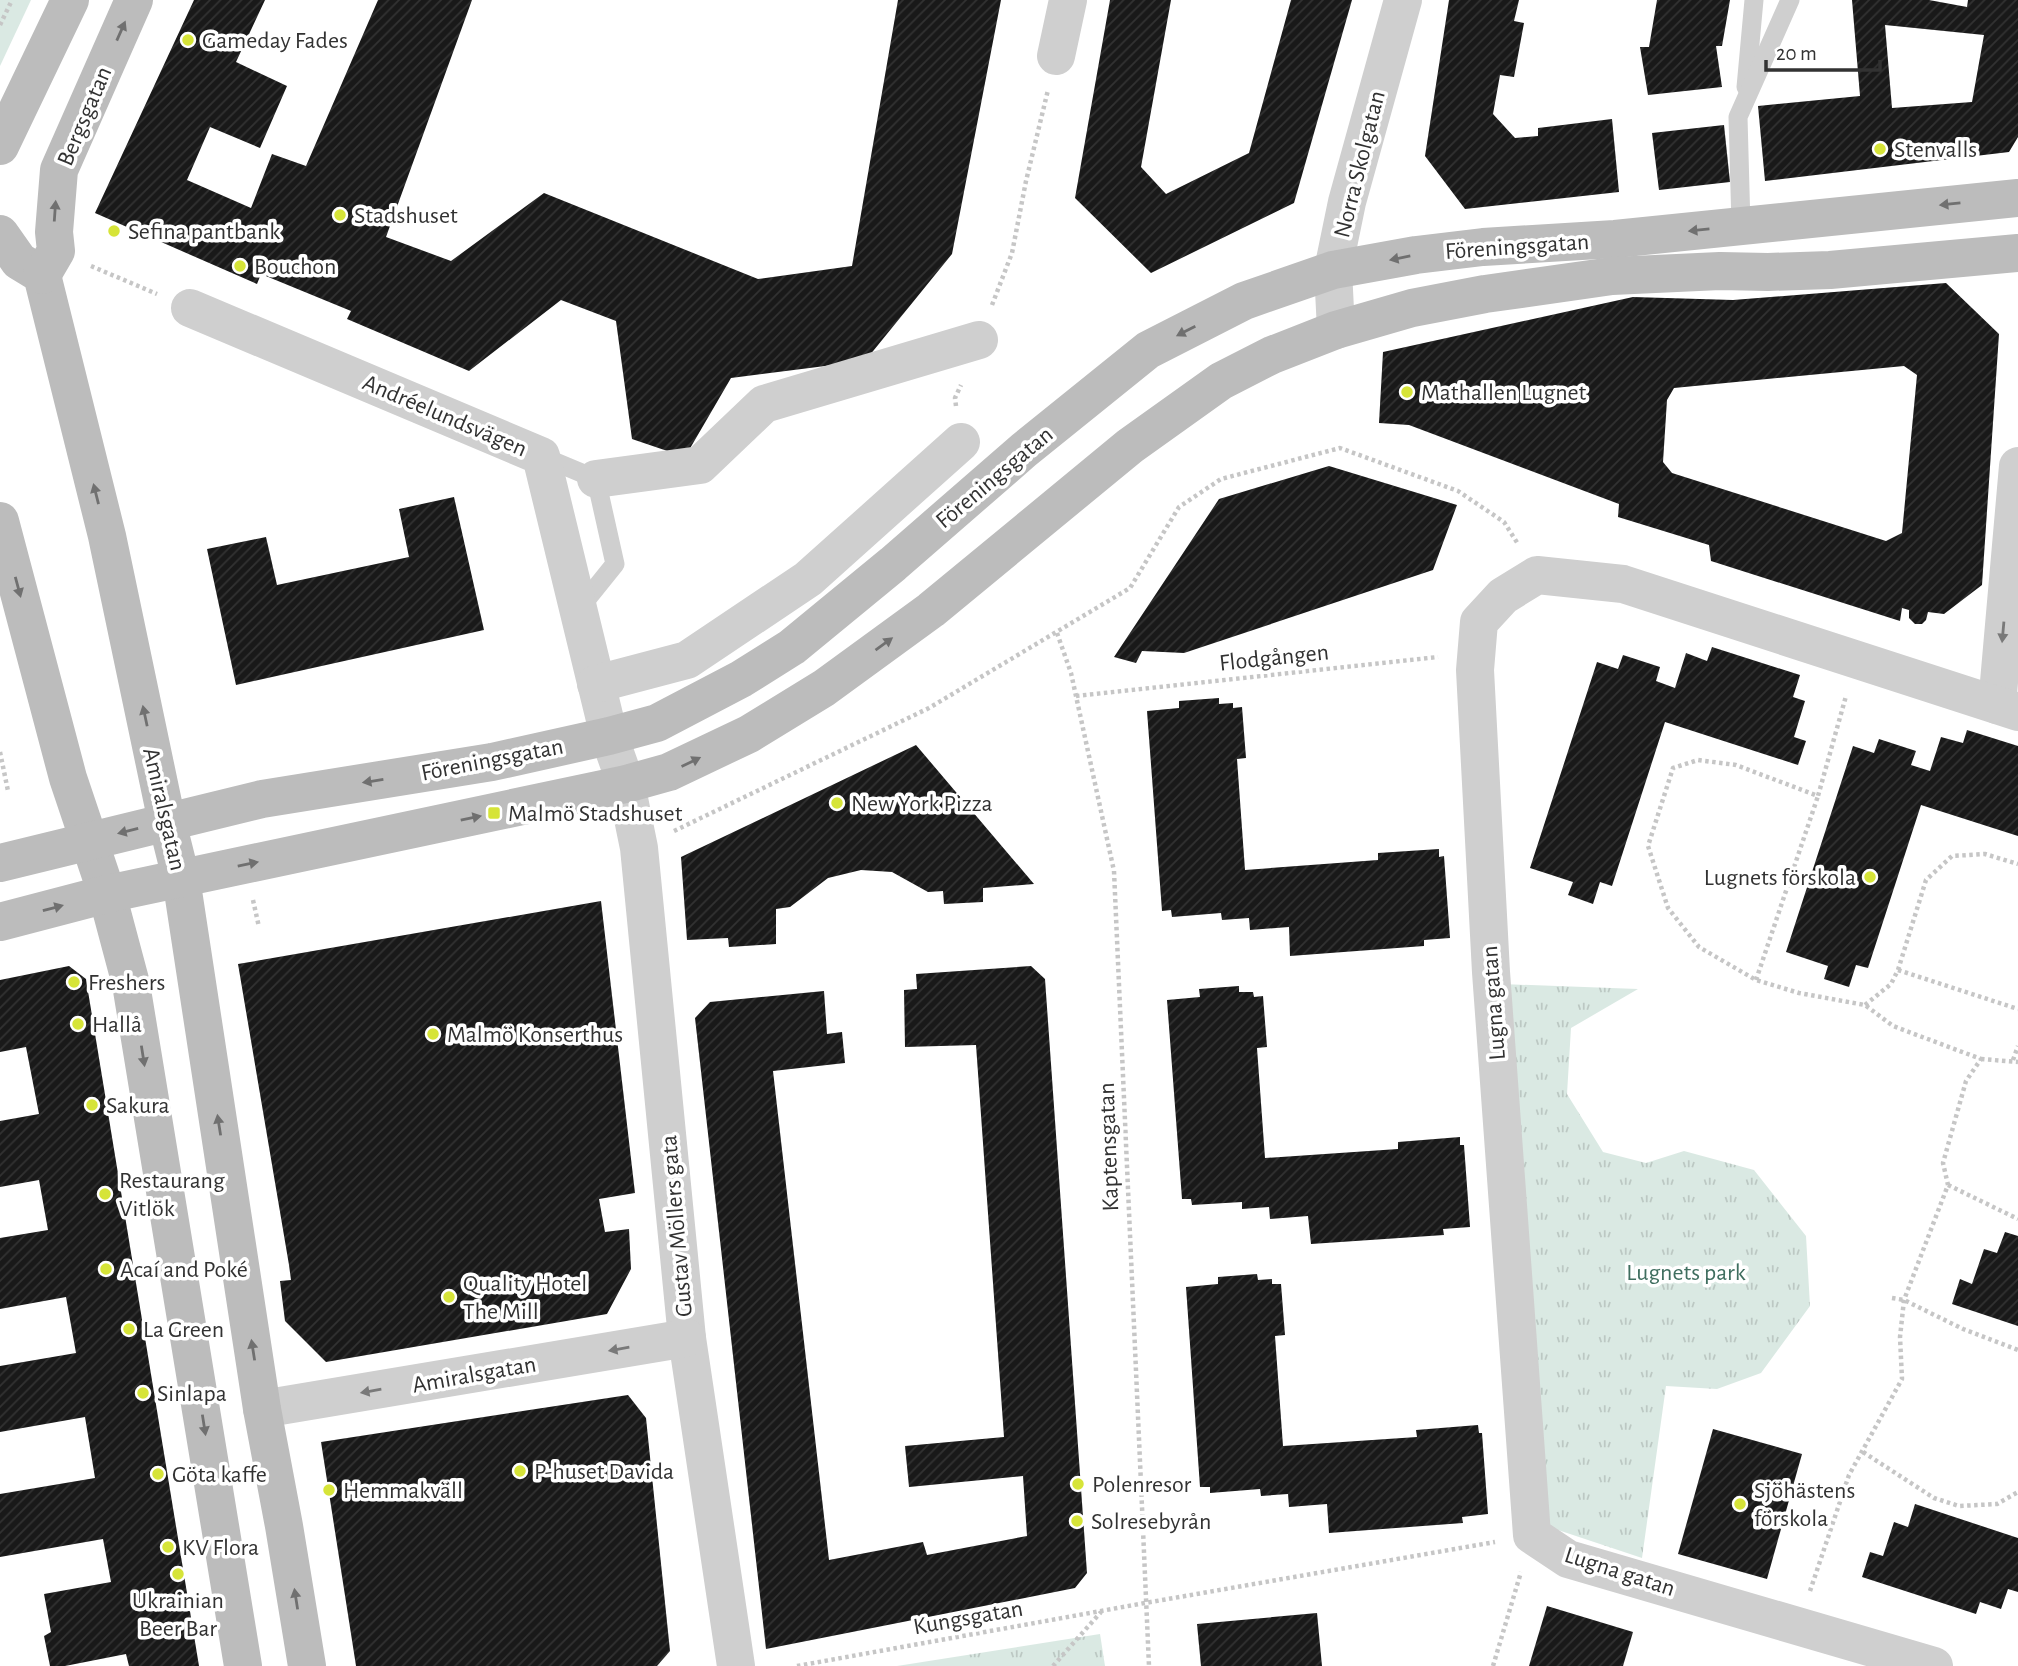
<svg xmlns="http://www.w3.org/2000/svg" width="2018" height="1666" font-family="'Alegreya Sans',sans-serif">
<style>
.green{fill:#dae9e3}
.park{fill:url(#park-tufts)}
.building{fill:url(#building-hatch);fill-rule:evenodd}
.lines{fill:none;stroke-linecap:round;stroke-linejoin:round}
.path{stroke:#c6c6c6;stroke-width:4.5;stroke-dasharray:3.5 3.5;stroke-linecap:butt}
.lane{stroke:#cfcfcf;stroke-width:19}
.street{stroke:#cfcfcf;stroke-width:38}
.secondary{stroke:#bcbcbc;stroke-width:38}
.oneway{fill:#707070}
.oneway2{fill:#797979}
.poi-dot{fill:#d6e438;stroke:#fff;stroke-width:2.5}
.labels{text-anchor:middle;stroke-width:7;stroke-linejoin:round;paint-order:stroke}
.poi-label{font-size:24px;fill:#323232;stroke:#fff;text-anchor:start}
.street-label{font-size:24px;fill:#323232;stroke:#fff}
.park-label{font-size:24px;fill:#3f6e5f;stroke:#fff}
</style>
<defs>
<pattern id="park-tufts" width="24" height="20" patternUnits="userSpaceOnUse" patternTransform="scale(1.75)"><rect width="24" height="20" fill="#dae9e3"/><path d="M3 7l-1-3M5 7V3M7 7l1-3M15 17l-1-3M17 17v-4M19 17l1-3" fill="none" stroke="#bcc8c3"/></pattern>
<pattern id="building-hatch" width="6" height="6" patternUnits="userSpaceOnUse" patternTransform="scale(1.75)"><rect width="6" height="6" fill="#191919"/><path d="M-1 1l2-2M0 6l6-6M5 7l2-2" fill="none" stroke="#323232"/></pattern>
</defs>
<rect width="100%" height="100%" fill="#fff"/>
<path class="green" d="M0 0H31L0 66Z"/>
<g class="park">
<path d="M1502 984 1638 989 1571 1028 1567 1094 1603 1152 1646 1163 1684 1151 1754 1170 1806 1236 1810 1306 1761 1373 1717 1389 1666 1386 1642 1558 1546 1526Z"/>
<path d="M1100 1634 1105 1666H897Z"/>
</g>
<g class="building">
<path d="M194 0H265L236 62 287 86 260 148 210 127 187 180 251 208 272 154 306 166 378 0H472L386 237 451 261 544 193 758 279 852 266 898 0H1001L952 254 865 361 731 378 685 457 632 439 616 321 561 300 469 371 347 319 351 311 261 274 257 284 95 213Z"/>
<path d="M1110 0H1171L1141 167 1166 194 1249 153 1291 0H1352L1294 203 1151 273 1075 198Z"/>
<path d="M1449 0H1519L1514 21 1524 23 1514 77 1500 75 1493 114 1515 138 1538 136V128L1612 119 1619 192 1465 209 1425 156Z"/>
<path d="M1657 0H1730L1722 46H1716L1722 87 1648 95 1640 47H1649Z"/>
<path d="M1852 0H1929L1967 7 1968 0H2018V137L2009 152 1765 181 1758 106 1860 96ZM1885 25 1984 35 1972 102 1892 108Z"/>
<path d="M1724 125 1730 182 1659 190 1652 133Z"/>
<path d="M1946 283 1999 334 1982 585 1944 614 1928 612 1926 620 1922 624H1915L1909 618V610L1902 608 1900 621 1711 561 1709 545 1618 517 1619 504 1409 425 1379 423 1383 352 1633 297 1733 300ZM1904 366 1917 375 1902 533 1886 541 1672 473 1663 462 1667 400 1674 388Z"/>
<path d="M1329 466 1457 505 1433 570 1184 653 1142 651 1136 663 1114 657 1219 499Z"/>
<path d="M454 497 484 630 236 685 207 549 266 537 277 585 409 557 399 509Z"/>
<path d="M1712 647 1800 675 1793 697 1805 701 1794 737 1806 741 1798 765 1665 722 1612 886 1600 882 1593 904 1568 895 1573 882 1530 868 1597 662 1618 669 1623 655 1660 667 1656 681 1675 688 1686 653 1707 661Z"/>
<path d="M1219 698V704L1233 703V708L1242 707 1246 758 1237 759 1245 870 1378 860V853L1439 849V857L1444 856 1450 938 1424 940V946L1290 956 1289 927 1250 930 1249 918 1222 920 1221 913 1172 917 1171 910 1162 911 1147 711 1179 708V701Z"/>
<path d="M1967 730 2018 746V836L1921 805 1868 968 1856 965 1849 987 1824 979 1828 966 1786 952 1853 746 1874 753 1879 739 1916 751 1911 765 1930 771 1941 737 1963 743Z"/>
<path d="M916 745 1034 884 983 888V902L944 904 943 891 928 892 892 872 861 870 828 878 790 907 776 909V944L729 947 728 938 687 940 681 857Z"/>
<path d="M601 901 635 1193 599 1199 605 1232 629 1229 631 1269 607 1314 326 1362 285 1321 280 1281 291 1280 289 1265 238 964Z"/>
<path d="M69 966 86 979 199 1666H129L126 1654 65 1666H50L44 1636 51 1632 44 1594 111 1582 103 1539 0 1557V1494L95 1478 85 1417 0 1432V1366L76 1353 66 1297 0 1309V1238L48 1230 39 1180 0 1187V1121L39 1114 26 1047 0 1052V980Z"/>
<path d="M1031 966 1045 979 1087 1573 1075 1588 766 1649 695 1018 710 1002 824 991 827 1034 842 1032 845 1063 773 1071 829 1560 923 1542 927 1555 1027 1536 1023 1476 909 1487 905 1446 1004 1437 976 1045 905 1047 904 990 917 989 916 974Z"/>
<path d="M1239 986V992H1253L1254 997 1263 996 1267 1047 1257 1048 1265 1158 1398 1149V1142L1460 1137V1145H1464L1470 1227 1443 1229 1444 1235 1311 1244 1308 1216 1270 1219 1269 1207 1242 1209V1202L1192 1205 1191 1199H1182L1167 1000 1200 997 1199 989Z"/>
<path d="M2005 1232 2018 1236V1326L1952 1304 1960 1279 1972 1284 1984 1249 1997 1253Z"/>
<path d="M1257 1274 1258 1280 1272 1279V1284H1281L1285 1335 1275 1336 1283 1446 1417 1437 1416 1430 1478 1425 1479 1433H1482L1488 1514 1462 1517 1463 1523 1329 1533 1327 1504 1289 1507 1288 1494 1261 1496 1260 1489 1210 1493V1487H1200L1186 1287 1218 1284V1277Z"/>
<path d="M628 1395 646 1418 670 1651 657 1666H356L321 1442Z"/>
<path d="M1713 1429 1802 1454 1767 1579 1678 1554Z"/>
<path d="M1915 1504 2018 1538V1592L2008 1589 2001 1609 1980 1602 1976 1614 1862 1577 1870 1552 1883 1556 1894 1522 1908 1527Z"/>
<path d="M1547 1606 1633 1632 1623 1666H1529Z"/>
<path d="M1317 1613 1322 1666H1201L1197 1624Z"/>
</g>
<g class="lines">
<g class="path">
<path d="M0 25 12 0"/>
<path d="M91 266 157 294"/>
<path d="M992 305 1012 253 1026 181 1048 90"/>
<path d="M956 406 955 398 961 385"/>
<path d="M1057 633 1071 673 1114 871 1149 1666"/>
<path d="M1076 696 1438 657"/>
<path d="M0 752 8 791"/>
<path d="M674 831 929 708 1130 588 1179 507 1221 479 1340 448 1458 491 1504 522 1518 544"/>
<path d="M253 900 259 927"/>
<path d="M1898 970 2018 1009"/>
<path d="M1756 980 1818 796"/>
<path d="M1865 1005 1891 984 1898 970 1926 880 1952 856 1985 854 2018 864"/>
<path d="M1981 1059 2018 1062"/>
<path d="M2013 1060 2018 1046"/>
<path d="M1948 1185 2018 1219"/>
<path d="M1892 1298 1904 1300 1963 1329 2018 1350"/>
<path d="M1863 1452 1934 1498 1959 1506 1997 1504 2018 1492"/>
<path d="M1810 1591 1849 1475 1902 1379 1900 1337 1904 1300 1948 1185 1943 1163 1966 1081 1981 1059 1893 1026 1865 1005 1799 993 1756 980 1699 947 1668 908 1648 846 1673 768 1698 760 1736 765 1818 796 1846 696"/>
<path d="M797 1666 1145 1603 1495 1542"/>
<path d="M1053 1666 1101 1612"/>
<path d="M1493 1666 1521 1572"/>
</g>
<g class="lane">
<path d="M1746 87 1754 0"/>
<path d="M1741 226 1738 117 1790 0"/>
<path d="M541 456 596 479 615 564 578 610"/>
</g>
<g class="street">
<path d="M1056 56 1068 0"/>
<path d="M190 308 541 456 609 736 626 784 639 848 687 1338 736 1666"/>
<path d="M1336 330 1333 270 1347 202 1403 0"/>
<path d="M596 479 700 465 764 404 979 340"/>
<path d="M596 684 687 660 808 579 961 442"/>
<path d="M1997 705 2018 466"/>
<path d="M262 1409 687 1338"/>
<path d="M1934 1666 1568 1559 1532 1535 1491 972 1475 670 1479 622 1503 596 1537 575 1623 584 2018 712"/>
</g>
<g class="secondary">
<path d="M0 146 70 0"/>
<path d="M0 234 19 261 42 275 107 536 167 822 181 878 262 1409 284 1526 307 1666"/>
<path d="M42 275 56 251 54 232 59 170 134 0"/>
<path d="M0 521 68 778 107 894 131 984 243 1666"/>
<path d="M0 863 262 799 492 762 609 736 657 723 741 679 792 647 893 564 1024 450 1148 350 1244 301 1333 270 1416 255 1483 247 1615 239 2018 198"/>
<path d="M0 922 107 894 626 784 669 772 749 734 824 688 931 610 1130 446 1221 381 1272 355 1336 330 1412 308 1485 294 1612 276 1720 271 1768 272 1830 270 2018 253"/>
</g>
</g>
<defs><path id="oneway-solid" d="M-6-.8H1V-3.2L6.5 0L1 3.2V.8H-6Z" transform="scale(1.75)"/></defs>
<g class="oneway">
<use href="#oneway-solid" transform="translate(121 31) rotate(-66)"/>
<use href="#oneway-solid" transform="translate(1950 204) rotate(174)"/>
<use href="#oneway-solid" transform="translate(55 211) rotate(-86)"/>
<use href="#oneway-solid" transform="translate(1699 230) rotate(174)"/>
<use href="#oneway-solid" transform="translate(1400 258) rotate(169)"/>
<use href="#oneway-solid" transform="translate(1186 331) rotate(153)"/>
<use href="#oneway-solid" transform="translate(96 494) rotate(-104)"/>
<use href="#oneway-solid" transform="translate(18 587) rotate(75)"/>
<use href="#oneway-solid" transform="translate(884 644) rotate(-36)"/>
<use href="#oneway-solid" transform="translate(145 716) rotate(-102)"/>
<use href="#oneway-solid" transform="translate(691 762) rotate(-26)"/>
<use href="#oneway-solid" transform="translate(373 781) rotate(171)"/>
<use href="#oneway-solid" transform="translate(471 818) rotate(-12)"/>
<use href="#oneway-solid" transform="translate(128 831) rotate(166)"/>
<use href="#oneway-solid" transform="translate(248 864) rotate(-12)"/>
<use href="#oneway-solid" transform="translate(53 908) rotate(-15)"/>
<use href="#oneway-solid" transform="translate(143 1056) rotate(81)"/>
<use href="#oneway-solid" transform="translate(219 1125) rotate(-99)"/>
<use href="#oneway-solid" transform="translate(253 1350) rotate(-99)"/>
<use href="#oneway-solid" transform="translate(204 1425) rotate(81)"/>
<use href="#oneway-solid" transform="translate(296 1599) rotate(-99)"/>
</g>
<g class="oneway2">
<use href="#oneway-solid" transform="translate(2003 632) rotate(95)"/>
<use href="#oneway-solid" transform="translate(619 1349) rotate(170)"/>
<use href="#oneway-solid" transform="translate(371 1391) rotate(170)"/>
</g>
<g class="poi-dot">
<circle cx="188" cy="40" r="7"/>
<circle cx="1880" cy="149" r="7"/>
<circle cx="340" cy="215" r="7"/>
<circle cx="114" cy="231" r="7"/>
<circle cx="240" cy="266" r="7"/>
<circle cx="1407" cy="392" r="7"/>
<circle cx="837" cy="803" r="7"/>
<rect x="487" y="806" width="14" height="14" rx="3.5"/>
<circle cx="1870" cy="877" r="7"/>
<circle cx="74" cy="982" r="7"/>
<circle cx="78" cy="1024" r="7"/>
<circle cx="433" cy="1034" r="7"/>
<circle cx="92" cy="1105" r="7"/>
<circle cx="105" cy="1194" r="7"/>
<circle cx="106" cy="1269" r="7"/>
<circle cx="449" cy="1297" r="7"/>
<circle cx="129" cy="1329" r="7"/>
<circle cx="143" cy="1393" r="7"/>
<circle cx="520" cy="1471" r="7"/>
<circle cx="158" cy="1474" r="7"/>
<circle cx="1078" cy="1484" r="7"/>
<circle cx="329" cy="1490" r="7"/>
<circle cx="1740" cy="1504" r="7"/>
<circle cx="1077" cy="1521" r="7"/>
<circle cx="168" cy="1547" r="7"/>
<circle cx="178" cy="1574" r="7"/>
</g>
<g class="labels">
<g class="poi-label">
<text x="202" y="48">Gameday Fades</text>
<text x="1894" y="157">Stenvalls</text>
<text x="354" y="223">Stadshuset</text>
<text x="128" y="239">Sefina pantbank</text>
<text x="254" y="274">Bouchon</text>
<text x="1421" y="400">Mathallen Lugnet</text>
<text x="851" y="811">New York Pizza</text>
<text x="508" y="821">Malmö Stadshuset</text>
<text x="1856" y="885" text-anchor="end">Lugnets förskola</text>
<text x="88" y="990">Freshers</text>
<text x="92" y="1032">Hallå</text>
<text x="447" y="1042">Malmö Konserthus</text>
<text x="106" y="1113">Sakura</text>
<text x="119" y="1188">Restaurang<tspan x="119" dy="28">Vitlök</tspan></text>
<text x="120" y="1277">Acaí and Poké</text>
<text x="463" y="1291">Quality Hotel<tspan x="463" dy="28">The Mill</tspan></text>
<text x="143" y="1337">La Green</text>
<text x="157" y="1401">Sinlapa</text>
<text x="534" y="1479">P-huset Davida</text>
<text x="172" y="1482">Göta kaffe</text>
<text x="1092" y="1492">Polenresor</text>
<text x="343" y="1498">Hemmakväll</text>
<text x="1754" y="1498">Sjöhästens<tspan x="1754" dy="28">förskola</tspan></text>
<text x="1091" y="1529">Solresebyrån</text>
<text x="182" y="1555">KV Flora</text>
<text x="178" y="1608" text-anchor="middle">Ukrainian<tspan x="178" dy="28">Beer Bar</tspan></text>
</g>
<g class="street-label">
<text transform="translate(84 116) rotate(-67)" y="8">Bergsgatan</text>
<text transform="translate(1359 164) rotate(-76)" y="8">Norra Skolgatan</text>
<text transform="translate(1517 246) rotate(-4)" y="8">Föreningsgatan</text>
<text transform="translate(445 415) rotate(23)" y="8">Andréelundsvägen</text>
<text transform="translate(994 477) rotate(-40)" y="8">Föreningsgatan</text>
<text transform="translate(1274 657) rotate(-6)" y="8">Flodgången</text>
<text transform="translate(492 759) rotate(-11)" y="8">Föreningsgatan</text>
<text transform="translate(165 809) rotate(77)" y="8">Amiralsgatan</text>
<text transform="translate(1493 1003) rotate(-94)" y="8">Lugna gatan</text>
<text transform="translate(1108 1147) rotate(-92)" y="8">Kaptensgatan</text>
<text transform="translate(676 1226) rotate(-95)" y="8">Gustav Möllers gata</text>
<text transform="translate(474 1374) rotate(-10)" y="8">Amiralsgatan</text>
<text transform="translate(1620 1571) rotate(18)" y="8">Lugna gatan</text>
<text transform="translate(968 1617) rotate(-10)" y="8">Kungsgatan</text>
</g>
<g class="park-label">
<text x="1686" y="1280">Lugnets park</text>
</g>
</g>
<path d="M1766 60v10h114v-10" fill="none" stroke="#323232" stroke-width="3.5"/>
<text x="1776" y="60" font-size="21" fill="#323232" stroke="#ffffff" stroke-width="5" paint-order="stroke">20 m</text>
</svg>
